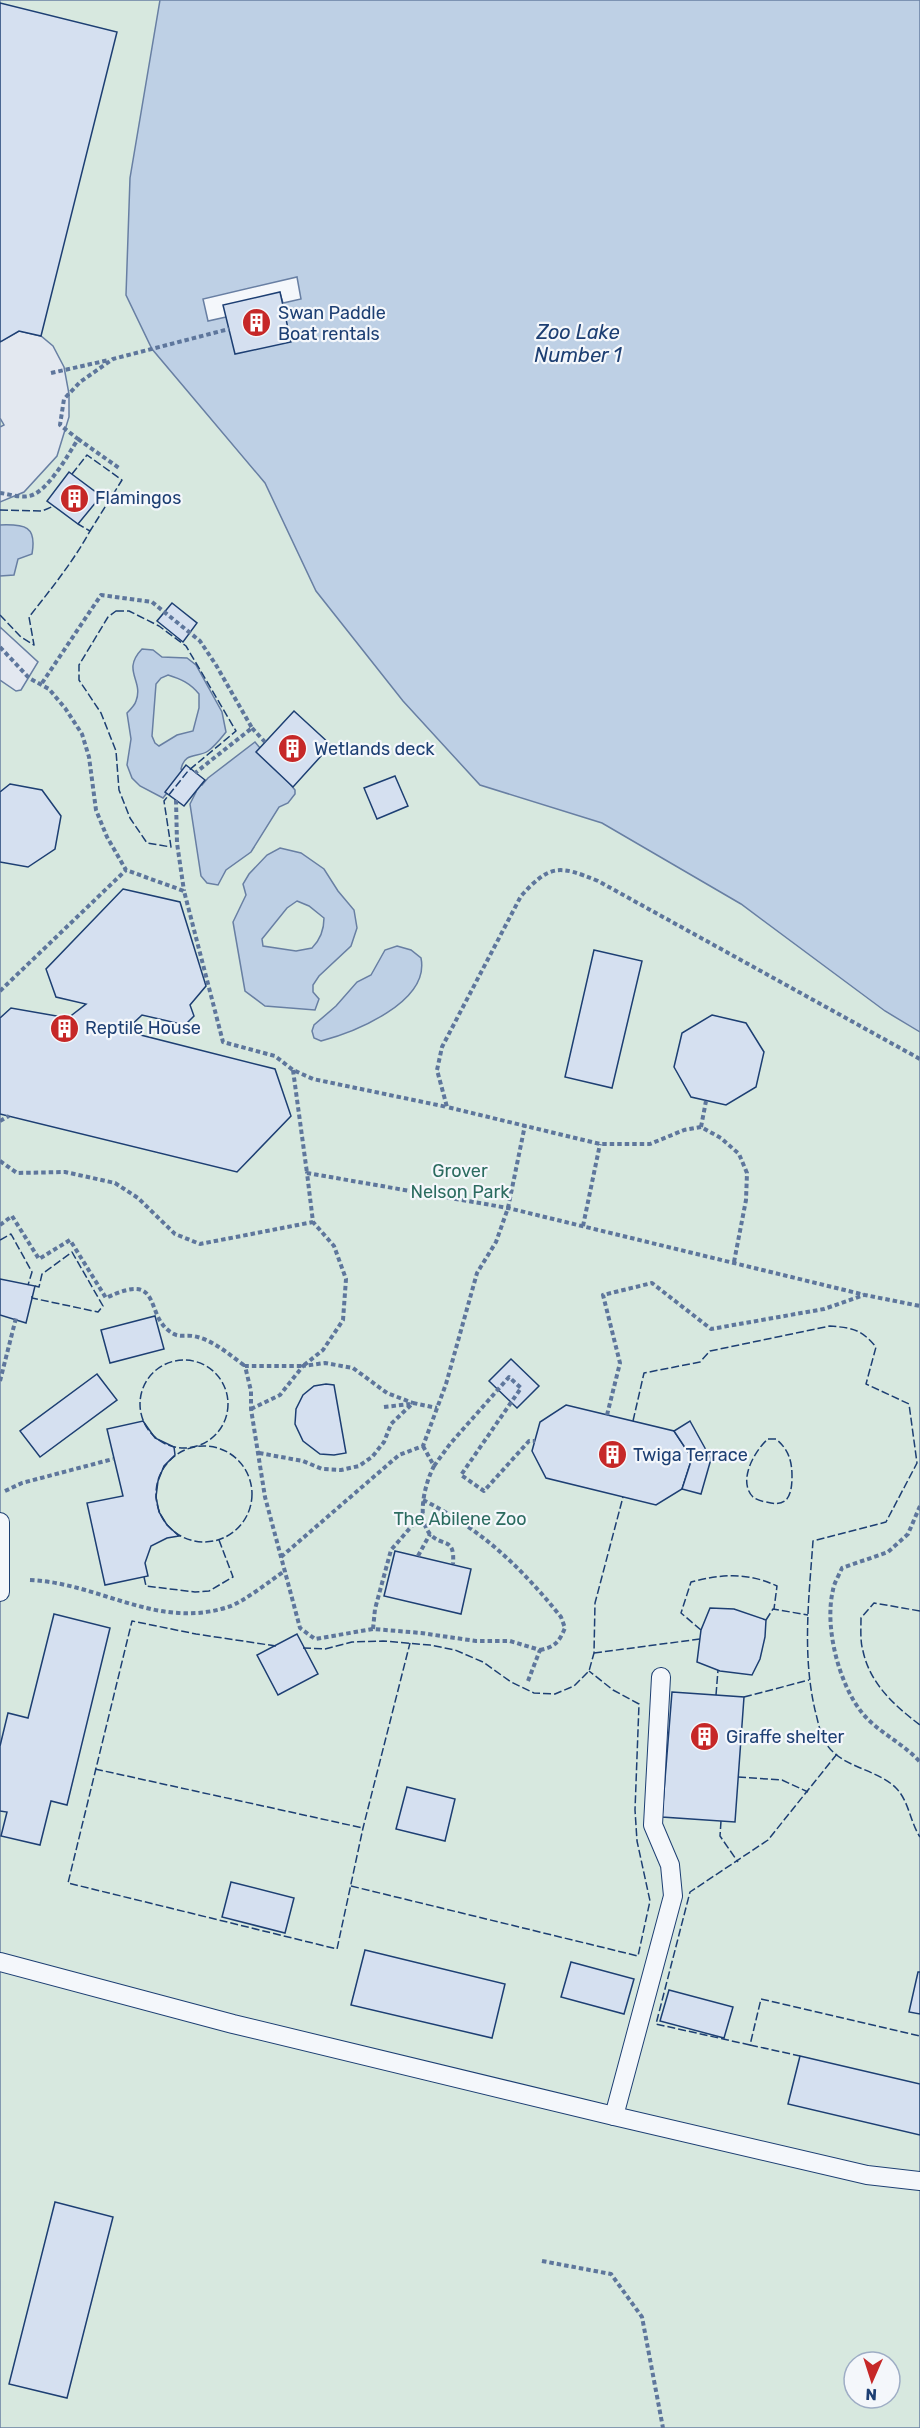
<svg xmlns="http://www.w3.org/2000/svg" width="920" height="2428" font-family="Rubik,sans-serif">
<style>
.green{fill:#d7e8df;stroke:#687fa3;stroke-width:1.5;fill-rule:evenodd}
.parking{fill:#e3e8f0;stroke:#687fa3;stroke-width:1.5}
.water{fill:#bed0e5;stroke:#687fa3;stroke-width:1.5;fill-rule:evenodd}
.pier{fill:#f4f7fb;stroke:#687fa3;stroke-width:1.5}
.building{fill:#d5e0f0;stroke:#1d3f73;stroke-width:1.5}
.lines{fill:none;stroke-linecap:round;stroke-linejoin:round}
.lane-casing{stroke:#1d3f73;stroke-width:20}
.path{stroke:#5e769c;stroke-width:4;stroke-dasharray:4.5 3;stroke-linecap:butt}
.lane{stroke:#f4f7fb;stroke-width:18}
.fence{stroke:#1d3f73;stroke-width:1.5;stroke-dasharray:8 3;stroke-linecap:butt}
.labels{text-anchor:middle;stroke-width:4.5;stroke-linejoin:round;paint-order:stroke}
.poi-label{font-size:18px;fill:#1d3f73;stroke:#f4f7fb;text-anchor:start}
.park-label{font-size:18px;fill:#2c6c60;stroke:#f4f7fb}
.water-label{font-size:20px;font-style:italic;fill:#1d3f73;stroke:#f4f7fb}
</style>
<rect width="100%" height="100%" fill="#f4f7fb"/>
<path class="green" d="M0 0H920V2428H0ZM854 2362H890V2398H854Z"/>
<g class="parking">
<path d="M19 331 41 336 53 346 64 367 69 394V417L57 456 24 492 0 502V427L4 425 0 418V342Z"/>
<path d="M0 627 38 662 21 690 16 691 0 680Z"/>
</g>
<g class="water">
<path d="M160 0H920V1032L885 1011 741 904 602 823 480 785 403 701 316 591 265 483 152 349 126 295 130 178Z"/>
<path d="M0 525C25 524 37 526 32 554L18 559 14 575 0 576Z"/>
<path d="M142 649 153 650 162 657 187 658 196 665 222 712 226 732C221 738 215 746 208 751 198 758 185 751 181 769L183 772 202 785 208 778 255 742 295 790V794L288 803 279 807 251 852 226 870 218 885 207 883 201 876 190 804 196 792 178 779 163 798 140 786 132 778 127 765 131 739 127 713C130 710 135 705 136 701 144 680 121 671 142 649ZM168 675C181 679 190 683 199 694V708L193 731 177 735 159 746 155 743 152 736 156 684 161 678Z"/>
<path d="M280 848 301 853 324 869 338 891 354 910 357 928 351 946 319 976 313 985V992L319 999 315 1010 265 1006 245 991 233 922 246 895 243 884 249 874 267 855ZM297 901 309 906 324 918C324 929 320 940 312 948L296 951 263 946 262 939 287 908Z"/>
<path d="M397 946 411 950 421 958C430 1002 355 1032 321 1041L314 1038 312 1031 314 1025 336 1006 357 982 371 975 385 950Z"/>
</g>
<path class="pier" d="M297 277 301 299 283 303 280 293 226 317 208 321 203 299Z"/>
<g class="building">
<path d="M0 3 117 32 41 336 19 331 0 342Z"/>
<path d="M280 292 291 342 235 354 223 305Z"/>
<path d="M69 472 101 496 78 524 47 501Z"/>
<path d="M172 603 197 623 183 642 157 621Z"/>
<path d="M294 711 331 745 293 787 256 752Z"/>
<path d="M186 765 205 780 184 806 165 792Z"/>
<path d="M395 776 408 806 377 819 364 788Z"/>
<path d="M10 784 42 790 61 816 55 849 28 867 0 862V792Z"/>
<path d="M123 889 180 902 206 986 190 1005 194 1016 185 1025 142 1015 125 1031 275 1069 291 1116 237 1172 0 1114V1018L11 1008 68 1018 86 1004 56 997 46 969Z"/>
<path d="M594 950 642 961 612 1088 565 1077Z"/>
<path d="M712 1015 746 1023 764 1052 756 1087 726 1105 691 1097 674 1067 682 1033Z"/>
<path d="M0 1279 35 1286 26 1323 0 1315Z"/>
<path d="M155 1316 164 1349 110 1363 101 1330Z"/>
<path d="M511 1359 539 1386 517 1408 489 1381Z"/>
<path d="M97 1374 117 1400 40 1457 20 1431Z"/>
<path d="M326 1384 334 1385 346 1453 334 1455 320 1454 303 1441 295 1424 296 1409 303 1395 314 1386Z"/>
<path d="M566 1405 674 1431 692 1458 682 1489 656 1505 546 1478 532 1451 540 1422Z"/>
<path d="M143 1421 155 1438 174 1447 175 1455 164 1466 158 1481 156 1497 159 1512 167 1525 179 1536 167 1538 151 1546 145 1563 148 1576 105 1585 87 1503 123 1496 107 1429Z"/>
<path d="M690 1421 711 1459 701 1494 682 1489 692 1458 674 1431Z"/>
<path d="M395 1551 471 1569 461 1614 384 1596Z"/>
<path d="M710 1608 734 1609 766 1620 765 1637 760 1659 752 1675 720 1671 697 1662 701 1630Z"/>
<path d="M54 1614 110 1628 67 1805 51 1801 40 1845 1 1836 7 1812 0 1811V1746L8 1713 28 1718Z"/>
<path d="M297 1634 318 1674 278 1695 257 1655Z"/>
<path d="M672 1692 744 1697 735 1822 662 1817Z"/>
<path d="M407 1787 455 1799 445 1841 396 1829Z"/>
<path d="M231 1882 294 1898 285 1933 222 1917Z"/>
<path d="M365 1950 505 1984 492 2038 351 2005Z"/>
<path d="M571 1962 634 1979 624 2014 561 1997Z"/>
<path d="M918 1972H920V2014L909 2012Z"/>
<path d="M669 1990 733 2007 724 2038 660 2021Z"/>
<path d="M800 2056 920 2084V2135L788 2104Z"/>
<path d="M55 2202 113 2217 67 2398 9 2384Z"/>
</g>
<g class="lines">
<defs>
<g id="lane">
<path d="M0 1522V1592"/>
<path d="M0 1962 233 2024 614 2116 867 2175 920 2181"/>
<path d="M614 2116 673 1896 670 1865 653 1825 661 1677"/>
</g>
</defs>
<use href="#lane" class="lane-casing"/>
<g class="path">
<path d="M51 373 109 360"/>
<path d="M78 439 119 468"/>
<path d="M0 493C9 494 20 498 29 496 47 493 68 455 78 439L60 425 64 399 80 382 113 359 229 329"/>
<path d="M0 647 29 678 49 689 65 708 82 734 89 757 96 810 107 837 126 870 184 891 223 1042 275 1056 293 1070 313 1079 447 1107"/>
<path d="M42 683 101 595 152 602 200 641 216 665 252 728 195 773"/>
<path d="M252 728 265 742"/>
<path d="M176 800 177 843 184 891"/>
<path d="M0 991 126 870"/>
<path d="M293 1070 307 1173"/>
<path d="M0 1121 9 1116"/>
<path d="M701 1127 706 1101"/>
<path d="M0 1161 17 1173 65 1172 115 1183 138 1198 175 1234 200 1244 313 1222"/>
<path d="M0 1225 12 1216 39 1259 70 1240 106 1298C166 1269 142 1318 174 1334 179 1337 186 1335 193 1336 212 1339 230 1355 245 1366"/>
<path d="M583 1226 600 1144"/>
<path d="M734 1262 746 1200 747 1173 739 1154 721 1138 701 1127 684 1130 650 1144H600L447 1107 437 1070 442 1047 521 896C550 864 559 865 598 881L920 1059"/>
<path d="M0 1381 16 1318"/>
<path d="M384 1407 410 1404"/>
<path d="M251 1409 280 1395 303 1366 325 1363 353 1368 387 1393 413 1403"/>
<path d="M607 1415 620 1363 603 1295 652 1283 711 1329 824 1309 864 1295"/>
<path d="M423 1446 434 1466C425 1483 416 1518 430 1534 443 1548 455 1536 453 1564"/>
<path d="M259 1453 303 1461 322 1469 341 1470 359 1466 372 1457 384 1442 391 1424 413 1403 437 1408"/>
<path d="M434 1466 450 1444 509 1377 521 1388 461 1475 484 1491 529 1441H535"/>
<path d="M5 1491 22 1483 113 1459"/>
<path d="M423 1500C481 1529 521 1567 561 1617L565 1628C559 1642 555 1647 540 1650"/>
<path d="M920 1506 908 1534 888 1552 842 1568C839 1575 834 1583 833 1590 824 1627 839 1685 863 1714 879 1733 903 1743 920 1762"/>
<path d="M418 1556 430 1534"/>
<path d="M281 1557 399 1455 423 1446 446 1384 477 1273 496 1242 508 1208 525 1125"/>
<path d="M30 1580C100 1583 157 1630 228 1607 244 1602 271 1580 286 1570"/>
<path d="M373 1629 375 1609 391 1550 423 1513"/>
<path d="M528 1681 540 1650 510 1641H476L421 1633 373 1629 315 1639 300 1628 265 1497 251 1409V1391L245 1366H303L323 1350 343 1320 346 1279 334 1246 313 1222 307 1173 508 1208 865 1295 920 1306"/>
<path d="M542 2261 611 2274 642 2317 663 2428"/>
</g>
<use href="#lane" class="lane"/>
<g class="fence">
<path d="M72 474 87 455 122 480 90 531"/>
<path d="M0 510 42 511 54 506"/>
<path d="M116 611H129L159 626 186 646 236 731 188 771 164 801 171 847 147 843 130 818 119 790 116 751 101 713 79 680V665L108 617Z"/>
<path d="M0 615 21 637 34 645 29 617C51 589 73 562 90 531L78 524"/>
<path d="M0 1240 11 1234 32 1272 28 1285"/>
<path d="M32 1296V1298L98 1312 103 1306 72 1252 42 1274 39 1287 35 1286"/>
<circle cx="184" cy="1404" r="44"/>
<path d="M633 1421 644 1373 700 1362 710 1351 830 1326C853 1328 861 1329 876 1347L866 1384 909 1404 917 1463 886 1522 813 1541C809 1597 802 1654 815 1710 818 1721 820 1735 827 1745 843 1768 877 1769 896 1788 909 1801 910 1822 920 1837"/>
<path d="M768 1439H776C788 1449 792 1460 792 1476 792 1490 790 1507 771 1503 766 1502 758 1501 753 1497 737 1481 755 1450 768 1439Z"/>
<circle cx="204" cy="1494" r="48"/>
<path d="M144 1577 146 1586 195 1592 209 1591 233 1577 219 1540"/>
<path d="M920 1611 874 1603 861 1618C861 1629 860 1641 863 1651 870 1684 895 1706 920 1725"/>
<path d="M766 1620 773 1609 808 1615"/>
<path d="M701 1630 681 1613 691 1582C722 1574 747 1572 777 1586L774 1609"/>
<path d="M276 1646 196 1634 132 1621 68 1883 337 1949 363 1828 410 1643"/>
<path d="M303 1648 325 1649 352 1642 383 1641 430 1645 455 1650 483 1662 511 1682 534 1693 555 1694 574 1686 589 1671 594 1653 595 1603 623 1497"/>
<path d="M594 1653 700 1639"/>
<path d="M716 1695 718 1670"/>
<path d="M744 1697 809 1680"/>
<path d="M837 1754 768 1840 690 1892 656 2024 750 2045 761 1999 920 2036"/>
<path d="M95 1769 363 1828"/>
<path d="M738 1777 782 1780 808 1792"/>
<path d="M721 1821 720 1836 738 1862"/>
<path d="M351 1886 638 1956 650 1901 637 1841 635 1810 639 1704 613 1690 589 1671"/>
<path d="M750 2045 800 2056"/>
</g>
</g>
<defs>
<symbol id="building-disc" viewBox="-11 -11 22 22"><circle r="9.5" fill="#c62828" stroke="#f4f7fb"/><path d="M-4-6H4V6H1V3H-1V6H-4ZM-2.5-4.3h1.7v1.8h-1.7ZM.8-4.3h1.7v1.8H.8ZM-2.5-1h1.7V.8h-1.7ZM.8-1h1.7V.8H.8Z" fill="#fff"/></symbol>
</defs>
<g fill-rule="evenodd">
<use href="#building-disc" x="240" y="306" width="33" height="33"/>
<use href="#building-disc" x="58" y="482" width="33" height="33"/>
<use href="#building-disc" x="276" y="732" width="33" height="33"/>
<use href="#building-disc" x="48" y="1012" width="33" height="33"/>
<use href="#building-disc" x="596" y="1438" width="33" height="33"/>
<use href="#building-disc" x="688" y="1720" width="33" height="33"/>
</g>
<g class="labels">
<g class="poi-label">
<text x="278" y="319">Swan Paddle<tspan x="278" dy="21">Boat rentals</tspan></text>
<text x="95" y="504">Flamingos</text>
<text x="314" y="755">Wetlands deck</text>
<text x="85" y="1034">Reptile House</text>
<text x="633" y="1461">Twiga Terrace</text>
<text x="726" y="1743">Giraffe shelter</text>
</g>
<g class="park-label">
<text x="460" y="1177">Grover<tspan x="460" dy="21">Nelson Park</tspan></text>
<text x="460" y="1525">The Abilene Zoo</text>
</g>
<g class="water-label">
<text x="578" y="339">Zoo Lake<tspan x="578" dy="23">Number 1</tspan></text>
</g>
</g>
<g transform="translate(872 2380) rotate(183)"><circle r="28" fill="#f4f7fb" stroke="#9eadc5" stroke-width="1.5"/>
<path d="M0-4.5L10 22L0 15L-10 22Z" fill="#c62828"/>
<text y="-9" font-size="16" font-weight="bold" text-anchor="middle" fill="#1d3f73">N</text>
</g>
</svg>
